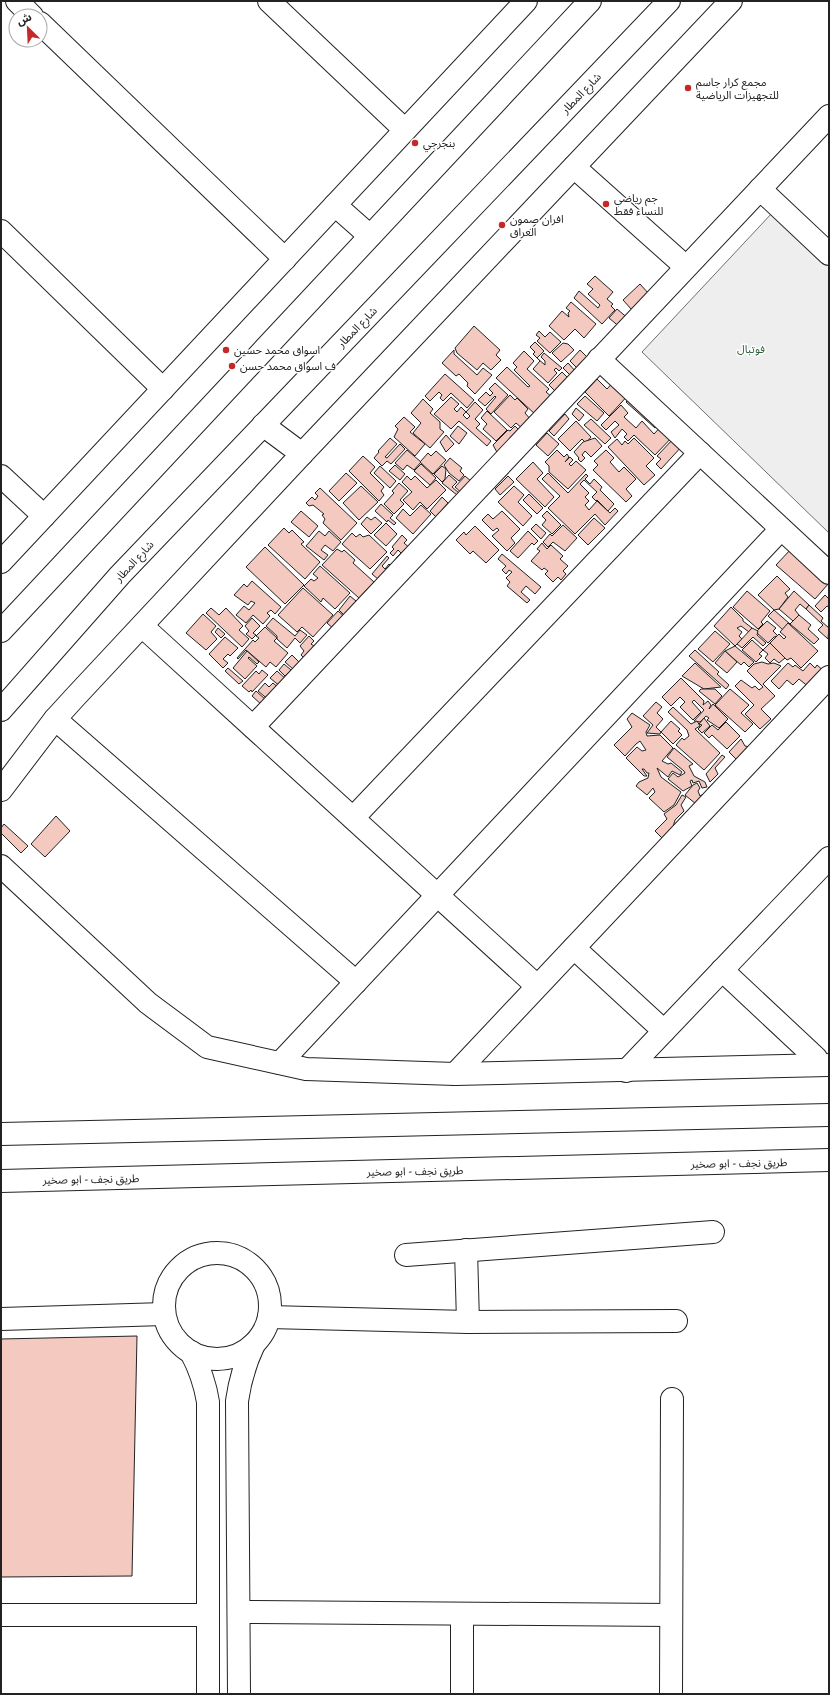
<svg xmlns="http://www.w3.org/2000/svg" width="830" height="1695" font-family="'Open Sans','Noto Sans Arabic',sans-serif">
<style>
.green{fill:#eee;stroke:#6f6f6f}
.building{fill:#f3c9c0;stroke:#222}
.lines{fill:none;stroke-linecap:round;stroke-linejoin:round}
.minor-casing{stroke:#222;stroke-width:24}
.major-casing{stroke:#222;stroke-width:24}
.highway-casing{stroke:#222;stroke-width:24}
.minor{stroke:#fff;stroke-width:22}
.major{stroke:#fff;stroke-width:22}
.highway{stroke:#fff;stroke-width:22}
.poi-dot{fill:#c62828;stroke:#fff;stroke-width:1.5}
.labels{text-anchor:middle;stroke-width:3;stroke-linejoin:round;paint-order:stroke}
.poi-label{font-size:11px;fill:#222;stroke:#fff;text-anchor:start}
.street-label{font-size:11px;fill:#222;stroke:#fff}
.park-label{font-size:11px;fill:#2f5e38;stroke:#fff}
</style>
<rect width="100%" height="100%" fill="#fff"/>
<path class="green" d="M773 212 829 264V533L642 352Z"/>
<g class="building">
<path d="M595 276 613 292 607 299 613 304 611 306 615 310 602 324 574 298 579 291 598 308 600 305 588 294 593 289 587 284Z"/>
<path d="M640 284 649 294 632 310 623 300Z"/>
<path d="M571 302 596 324 584 338 575 329 564 340 549 326 562 311 569 317 568 313 570 311 566 308Z"/>
<path d="M617 309 630 320 622 329 609 318Z"/>
<path d="M474 326 500 350 496 355 501 360 491 370 483 363 477 370 457 353 455 348Z"/>
<path d="M539 331 545 337 550 332 561 342 550 353 537 341 540 338 536 335Z"/>
<path d="M535 342 544 351 537 358 545 365V361L541 357 544 353 562 368 559 371 556 368 554 370 557 373 548 383 533 369 540 361 533 354 535 352 530 347Z"/>
<path d="M563 343 568 344 574 350 561 362 552 353Z"/>
<path d="M454 350V354L477 375 483 368 492 375 475 394 467 386 468 383 459 374 456 376 442 363Z"/>
<path d="M580 350 589 359 579 370 570 361Z"/>
<path d="M524 351 534 361 527 369 549 389 546 392 552 397 536 415 496 378 507 367 528 387 530 386 514 370 517 367 513 363Z"/>
<path d="M568 363 576 372 571 376 563 368Z"/>
<path d="M562 372 568 378 555 391 549 385Z"/>
<path d="M445 374 474 400 467 408 451 393 443 401 440 398 442 395 439 392 430 401 425 396Z"/>
<path d="M597 379 607 389 616 379 631 392 609 416 585 392Z"/>
<path d="M495 383 508 395 491 414 486 409 496 397 495 396 485 406 478 400 486 392 490 396 493 393 489 389Z"/>
<path d="M634 394 663 421 655 428 626 402Z"/>
<path d="M510 395 515 400 517 398 528 409 525 413 531 420 523 429 516 423 511 428 494 412Z"/>
<path d="M585 396 604 413 597 421 577 404Z"/>
<path d="M451 397 459 404 454 409 457 412 461 407 466 412 463 415 467 419 470 416 466 412 475 402 483 410 475 419 480 424 476 428 491 441 487 446 459 421 451 429 434 414Z"/>
<path d="M423 399 433 409 430 413 440 422V429L444 432 430 448 413 433 421 423 411 413Z"/>
<path d="M621 405 628 413 624 417 636 428 642 421 654 434 664 423 675 434 655 455 634 435 628 441 624 437 627 434 622 429 615 438 611 432 619 425 615 421 606 430 601 425Z"/>
<path d="M576 408 584 415 579 421 572 414Z"/>
<path d="M487 411 507 430 496 441 483 429 487 424 481 418Z"/>
<path d="M565 414 569 419 554 436 549 431Z"/>
<path d="M404 417 415 427 410 432 425 444 415 456 394 437 398 429 395 426Z"/>
<path d="M591 419 611 438 605 444 584 425Z"/>
<path d="M576 421 591 437 586 443 582 439 570 451 558 439Z"/>
<path d="M458 426 467 433 459 444 450 436Z"/>
<path d="M515 426 519 430 499 456 493 445 508 430 510 431Z"/>
<path d="M547 433 559 444 548 456 536 445Z"/>
<path d="M446 435 454 444 446 452 440 442Z"/>
<path d="M675 437 683 445 661 469 656 464 661 459 657 456Z"/>
<path d="M390 438 397 444 385 457 387 458 400 444 405 449 391 464 387 461 382 466 374 458 379 452 378 451Z"/>
<path d="M595 438 602 446 591 457 585 451 582 455 585 458 581 462 578 459 579 458 574 452 583 442Z"/>
<path d="M634 438 654 458 646 466 655 475 644 485 608 447 617 439 622 445 625 441 628 444Z"/>
<path d="M407 450 421 462 414 470 407 465 403 470 395 463Z"/>
<path d="M557 450 564 457 567 454 569 457 565 462 570 457 573 460 569 464 571 466 576 461 586 470 568 489 549 472V466L545 462Z"/>
<path d="M606 450 614 458 610 462 619 472 624 467 636 479 626 489 632 496 626 502 593 470 598 465 594 461Z"/>
<path d="M436 451 446 460 433 474 420 462 428 453 431 456Z"/>
<path d="M363 456 375 467 370 473 384 487 381 491 384 495 379 501 349 471Z"/>
<path d="M450 458 462 468 460 471 464 475 459 481 449 473 444 465Z"/>
<path d="M533 462 543 473 537 479 554 497 545 507 516 479Z"/>
<path d="M421 464 436 478 430 485 414 471Z"/>
<path d="M395 465 405 474 400 480 389 471Z"/>
<path d="M380 466 396 481 390 488 374 473Z"/>
<path d="M442 466 446 469 445 479 442 482 434 474Z"/>
<path d="M346 473 357 483 339 501 329 491Z"/>
<path d="M548 473 568 493 586 474 588 476 585 479 590 484 594 479 602 487 600 490 614 504 608 511 597 500 596 501 592 497 597 492 584 480 580 484 589 493 585 497 589 501 585 505 589 510 597 501 610 513 615 508 618 511 605 525 595 514 575 534 548 508 560 496 542 479Z"/>
<path d="M449 475 457 482 452 487 459 493 457 495 442 483Z"/>
<path d="M407 476 411 480 415 476 427 488 436 480 446 490 427 509 420 502 413 510 403 500 412 492 402 482Z"/>
<path d="M465 476 472 482 463 494 455 487Z"/>
<path d="M508 476 514 482 500 495 495 489Z"/>
<path d="M399 483 408 491 400 500 404 504 394 514 384 504 394 493 392 491Z"/>
<path d="M361 486 378 502 359 520 343 503Z"/>
<path d="M514 486 524 495 518 502 532 516 523 526 498 502Z"/>
<path d="M320 488 357 523 341 540 323 523 325 519 322 515 324 514 313 505 309 506 306 503 312 497 315 500 318 496 315 493Z"/>
<path d="M529 494 543 508 537 514 523 500Z"/>
<path d="M442 497 448 503 436 517 430 511Z"/>
<path d="M381 504 393 515 390 518 396 523 394 525 388 520 387 522 375 511Z"/>
<path d="M421 505 431 514 413 534 396 518 403 509 410 516Z"/>
<path d="M301 511 318 526 309 537 291 522Z"/>
<path d="M502 511 520 529 511 538 515 543 507 551 492 536 499 530 497 528 493 531 482 520 488 514 493 519Z"/>
<path d="M547 511 561 525 552 534 542 525 546 520 542 516Z"/>
<path d="M367 517 371 520 375 517 382 523 371 534 361 524Z"/>
<path d="M594 518 605 528 588 545 578 535Z"/>
<path d="M386 523 397 534 386 546 374 535Z"/>
<path d="M536 524 546 533 541 539 531 529Z"/>
<path d="M563 525 577 538 565 551 553 542 548 547 543 542 550 534 552 536Z"/>
<path d="M475 526 499 550 486 563 473 551 470 554 456 540 464 532 466 535Z"/>
<path d="M284 528 289 533 292 530 304 542 301 544 320 562 305 579 268 545Z"/>
<path d="M319 531 325 536 329 531 341 542 333 551 325 545 321 550 328 555 324 560 306 546Z"/>
<path d="M528 531 538 541 534 545 532 543 518 558 510 551Z"/>
<path d="M352 533 356 537 360 534 363 537 369 535 387 552 370 569 342 544Z"/>
<path d="M402 535 407 540 404 543 411 549 399 562 396 558 401 553 398 550 393 556 390 553 394 549 392 547Z"/>
<path d="M542 543 547 549 551 545 563 556 560 559 568 566 563 571 566 574 561 580 558 577 553 582 545 574 548 571 544 568 542 570 531 561 540 551 537 549Z"/>
<path d="M265 547 304 585 285 604 246 567Z"/>
<path d="M792 548 829 583 815 599 776 565Z"/>
<path d="M337 549 342 552 344 550 355 560 353 563 374 582 359 598 322 565Z"/>
<path d="M502 554 541 587 535 594 526 586 521 592 530 600 527 603 507 586 510 582 506 578 512 572 509 570 506 574 502 570 506 566 498 559Z"/>
<path d="M387 556 389 558 382 566 385 569 389 564 391 566 379 580 372 574Z"/>
<path d="M320 566 350 593 335 609 323 598 321 602 304 586 311 579 314 581 318 578 313 574Z"/>
<path d="M777 576 790 589 785 593 788 597 779 609 774 610 758 595Z"/>
<path d="M252 581 281 607 275 614 271 610 267 613 270 616 263 624 253 615 246 623 236 615 244 606 249 610 255 603 251 601 248 605 234 595 244 584 247 587Z"/>
<path d="M303 588 333 615 313 637 302 627 297 632 278 615Z"/>
<path d="M747 591 770 611 761 622 763 624 758 629 733 607Z"/>
<path d="M794 591 809 605 806 609 800 604 795 610 799 615 793 621 779 609Z"/>
<path d="M825 595 829 599V607L827 606 821 612 815 606Z"/>
<path d="M350 596 356 601 344 615 339 610Z"/>
<path d="M809 605 823 618 821 621 829 628 828 639 818 630 823 625 806 609Z"/>
<path d="M731 607 743 619V621L752 628 749 632 741 626 737 628 742 632 739 636 742 639 735 646 714 626Z"/>
<path d="M211 608 219 615 226 608 243 626 239 630 249 639 242 647 206 613Z"/>
<path d="M774 610 790 624 788 623 784 631 768 616Z"/>
<path d="M338 611 346 618 335 630 327 623Z"/>
<path d="M203 614 216 626 211 632 217 639 206 650 186 633Z"/>
<path d="M799 615 811 625 808 629 819 639 814 644 790 624Z"/>
<path d="M252 618 260 626 253 633 256 635 252 639 246 634 249 631 245 626Z"/>
<path d="M273 618 295 636 300 630 307 635 300 643 295 638 287 648 277 639V636L266 626Z"/>
<path d="M767 621 776 628 773 631 778 636 774 637 768 643 756 632Z"/>
<path d="M788 623 818 651 801 668 791 658 787 660 770 643 779 634 784 639 786 637 780 632Z"/>
<path d="M265 627 277 638 274 641 288 653 276 667 270 662 266 667 246 650 238 659 237 658 253 640 255 642 259 638 256 636Z"/>
<path d="M218 628 225 634 221 638 215 632Z"/>
<path d="M752 628 758 631 757 635 766 643 763 646 753 637 742 648 737 644Z"/>
<path d="M715 631 730 644 713 662 698 649Z"/>
<path d="M309 636 314 641 311 644 314 646 306 660 301 655 304 651 300 646Z"/>
<path d="M225 637 238 648 230 656 228 654 223 659 228 663 223 668 209 654Z"/>
<path d="M752 640 763 650 759 654 762 656 756 662 742 650Z"/>
<path d="M770 643 785 658 779 663 774 659 770 663 765 658 768 654 763 650Z"/>
<path d="M735 646 754 662 749 667 744 662 741 665 725 651Z"/>
<path d="M695 650 719 672 717 674 729 685 726 689 689 656Z"/>
<path d="M247 651 259 662 257 664 249 657 248 658 257 666 245 679 233 668Z"/>
<path d="M725 651 737 662 727 673 715 663Z"/>
<path d="M292 655 299 662 293 669 285 662Z"/>
<path d="M762 662 768 664 774 663 781 666 763 684 775 696 761 709 771 719 760 729 745 714 754 705 735 686 741 680 752 688 755 686 759 690 763 687 747 671 754 664Z"/>
<path d="M695 663 721 687 704 689 682 676Z"/>
<path d="M788 663 793 667 795 665 803 671 810 663 815 668 817 665 825 672 810 688 799 679 793 685 787 680 779 689 771 681Z"/>
<path d="M284 664 291 670 285 676 279 670Z"/>
<path d="M228 668 243 681 239 684 225 671Z"/>
<path d="M262 670 268 675 252 692 251 690 249 692 242 686 256 671 259 674Z"/>
<path d="M277 671 287 680 281 687 270 678Z"/>
<path d="M681 678 704 701 703 705 708 701 711 705 709 709 713 704 728 719 719 728 707 720 709 718 706 716 700 722 694 721 704 710 694 700 692 702 701 712 693 720 680 707 685 702 680 697 671 706 662 697Z"/>
<path d="M265 683 269 687 273 683 280 689 270 701 258 691Z"/>
<path d="M701 689H715L722 696 715 704 699 691Z"/>
<path d="M730 689 749 705 741 713 753 724 745 732 715 705Z"/>
<path d="M256 691 266 700 262 705 252 696Z"/>
<path d="M656 702 662 707 657 713 663 719 656 727 661 732 660 734 647 733 653 725 643 716Z"/>
<path d="M673 707 691 724 697 721 700 726 695 729 720 753 704 770 676 745 682 738 684 740 689 736 687 730 668 712Z"/>
<path d="M632 713 650 725 646 732 647 736 660 735 673 748 662 761 668 764 671 763 682 772 680 775 672 771 668 777 657 768 661 777 681 792 674 805 664 812 649 798 655 792 653 788 647 795 636 786 639 782 648 778 649 773H647L644 769H642L647 776H644L626 758 637 747 642 751 646 750 640 741 636 744 625 756 614 745 632 727 627 719Z"/>
<path d="M704 718 710 726 702 733 698 729 702 725 699 724Z"/>
<path d="M671 721 680 729 678 731 682 735 673 744 661 732Z"/>
<path d="M726 722 740 736 727 749 712 735 709 738 704 733 712 725 718 730Z"/>
<path d="M741 739 745 746 750 747 737 760 729 752Z"/>
<path d="M674 748 693 764 689 766 694 776 705 782 707 787 702 788 699 781 693 783 692 780 690 781 692 786 683 791 668 779 673 773 678 777 685 773 684 771 667 757Z"/>
<path d="M722 755 725 757 715 768 718 774 710 782 706 774Z"/>
<path d="M697 783 700 788 698 791 700 796 707 792 709 787H714L696 804 685 795 693 785Z"/>
<path d="M682 795 686 797 681 805 684 811 675 820 673 827 662 838 655 831 667 819 664 814 676 805Z"/>
<path d="M56 816 70 831 45 857 31 844Z"/>
<path d="M4 824 28 846 21 853 1 833V828Z"/>
<path d="M137 1336 132 1576 1 1577V1339Z"/>
</g>
<g class="lines">
<defs>
<g id="minor">
<path d="M17 1 32 16"/>
<path d="M269 1 405 130"/>
<path d="M40 23 285 259"/>
<path d="M574 167 686 267"/>
<path d="M760 189 829 254"/>
<path d="M1 231 163 389"/>
<path d="M599 359 829 573"/>
<path d="M1 476 44 516"/>
<path d="M1 562 526 1"/>
<path d="M142 626 537 986"/>
<path d="M55 719 356 982"/>
<path d="M253 727 829 116"/>
<path d="M1 790 55 719 76 696 302 454 731 1"/>
<path d="M353 818 700 453"/>
<path d="M574 948 664 1031"/>
<path d="M722 970 816 1058"/>
<path d="M280 1063 781 529"/>
<path d="M626 1071 829 858"/>
<path d="M455 1074 829 677"/>
<path d="M466 1250 468 1322"/>
<circle cx="217" cy="1306" r="53"/>
<path d="M406 1255 713 1232"/>
<path d="M269 1317 468 1322 676 1321"/>
<path d="M1 1319 164 1314"/>
<path d="M191 1352C200 1369 205 1383 208 1402V1694"/>
<path d="M239 1612 671 1615"/>
<path d="M462 1614V1694"/>
<path d="M1 1615H208"/>
<path d="M239 1694 237 1401C240 1380 245 1363 254 1344"/>
<path d="M671 1694 672 1399"/>
</g>
<g id="major">
<path d="M335 205 370 236"/>
<path d="M263 425 302 454"/>
<path d="M1 631 590 1"/>
<path d="M1 710 120 575 669 1"/>
<path d="M1 866 148 1003 207 1047 306 1069 455 1074 829 1065"/>
</g>
<g id="highway">
<path d="M1 1134 829 1115"/>
<path d="M1 1181 829 1160"/>
</g>
</defs>
<use href="#minor" class="minor-casing"/>
<use href="#major" class="major-casing"/>
<use href="#highway" class="highway-casing"/>
<use href="#minor" class="minor"/>
<use href="#major" class="major"/>
<use href="#highway" class="highway"/>
</g>
<g class="poi-dot">
<circle cx="688" cy="88" r="4"/>
<circle cx="415" cy="143" r="4"/>
<circle cx="606" cy="204" r="4"/>
<circle cx="502" cy="225" r="4"/>
<circle cx="226" cy="350" r="4"/>
<circle cx="232" cy="366" r="4"/>
</g>
<g class="labels">
<g class="poi-label">
<text x="696" y="86">مجمع كرار جاسم<tspan x="696" dy="13">للتجهيزات الرياضية</tspan></text>
<text x="423" y="147">بنجرجي</text>
<text x="614" y="202">جم رياضي<tspan x="614" dy="13">للنساء فقط</tspan></text>
<text x="510" y="223">افران صمون<tspan x="510" dy="13">العراق</tspan></text>
<text x="234" y="354">اسواق محمد حسين</text>
<text x="240" y="370">ف اسواق محمد حسن</text>
</g>
<g class="street-label">
<text transform="translate(581 93) rotate(-46)" y="4">شارع المطار</text>
<text transform="translate(357 327) rotate(-46)" y="4">شارع المطار</text>
<text transform="translate(134 561) rotate(-47)" y="4">شارع المطار</text>
<text transform="translate(739 1163) rotate(-1)" y="4">طريق نجف - ابو صخير</text>
<text transform="translate(415 1171) rotate(-1)" y="4">طريق نجف - ابو صخير</text>
<text transform="translate(91 1179) rotate(-1)" y="4">طريق نجف - ابو صخير</text>
</g>
<g class="park-label">
<text x="751" y="353">فوتبال</text>
</g>
</g>
<rect width="830" height="1695" fill="none" stroke="#222222" stroke-width="4"/>
<g transform="translate(28 28) rotate(336)"><circle r="19" fill="#ffffff" stroke="#a7a7a7"/>
<path d="M0-3L7 15L0 10L-7 15Z" fill="#c62828"/>
<text y="-6" font-size="11" font-weight="bold" text-anchor="middle" fill="#222222">ش</text>
</g>
</svg>
